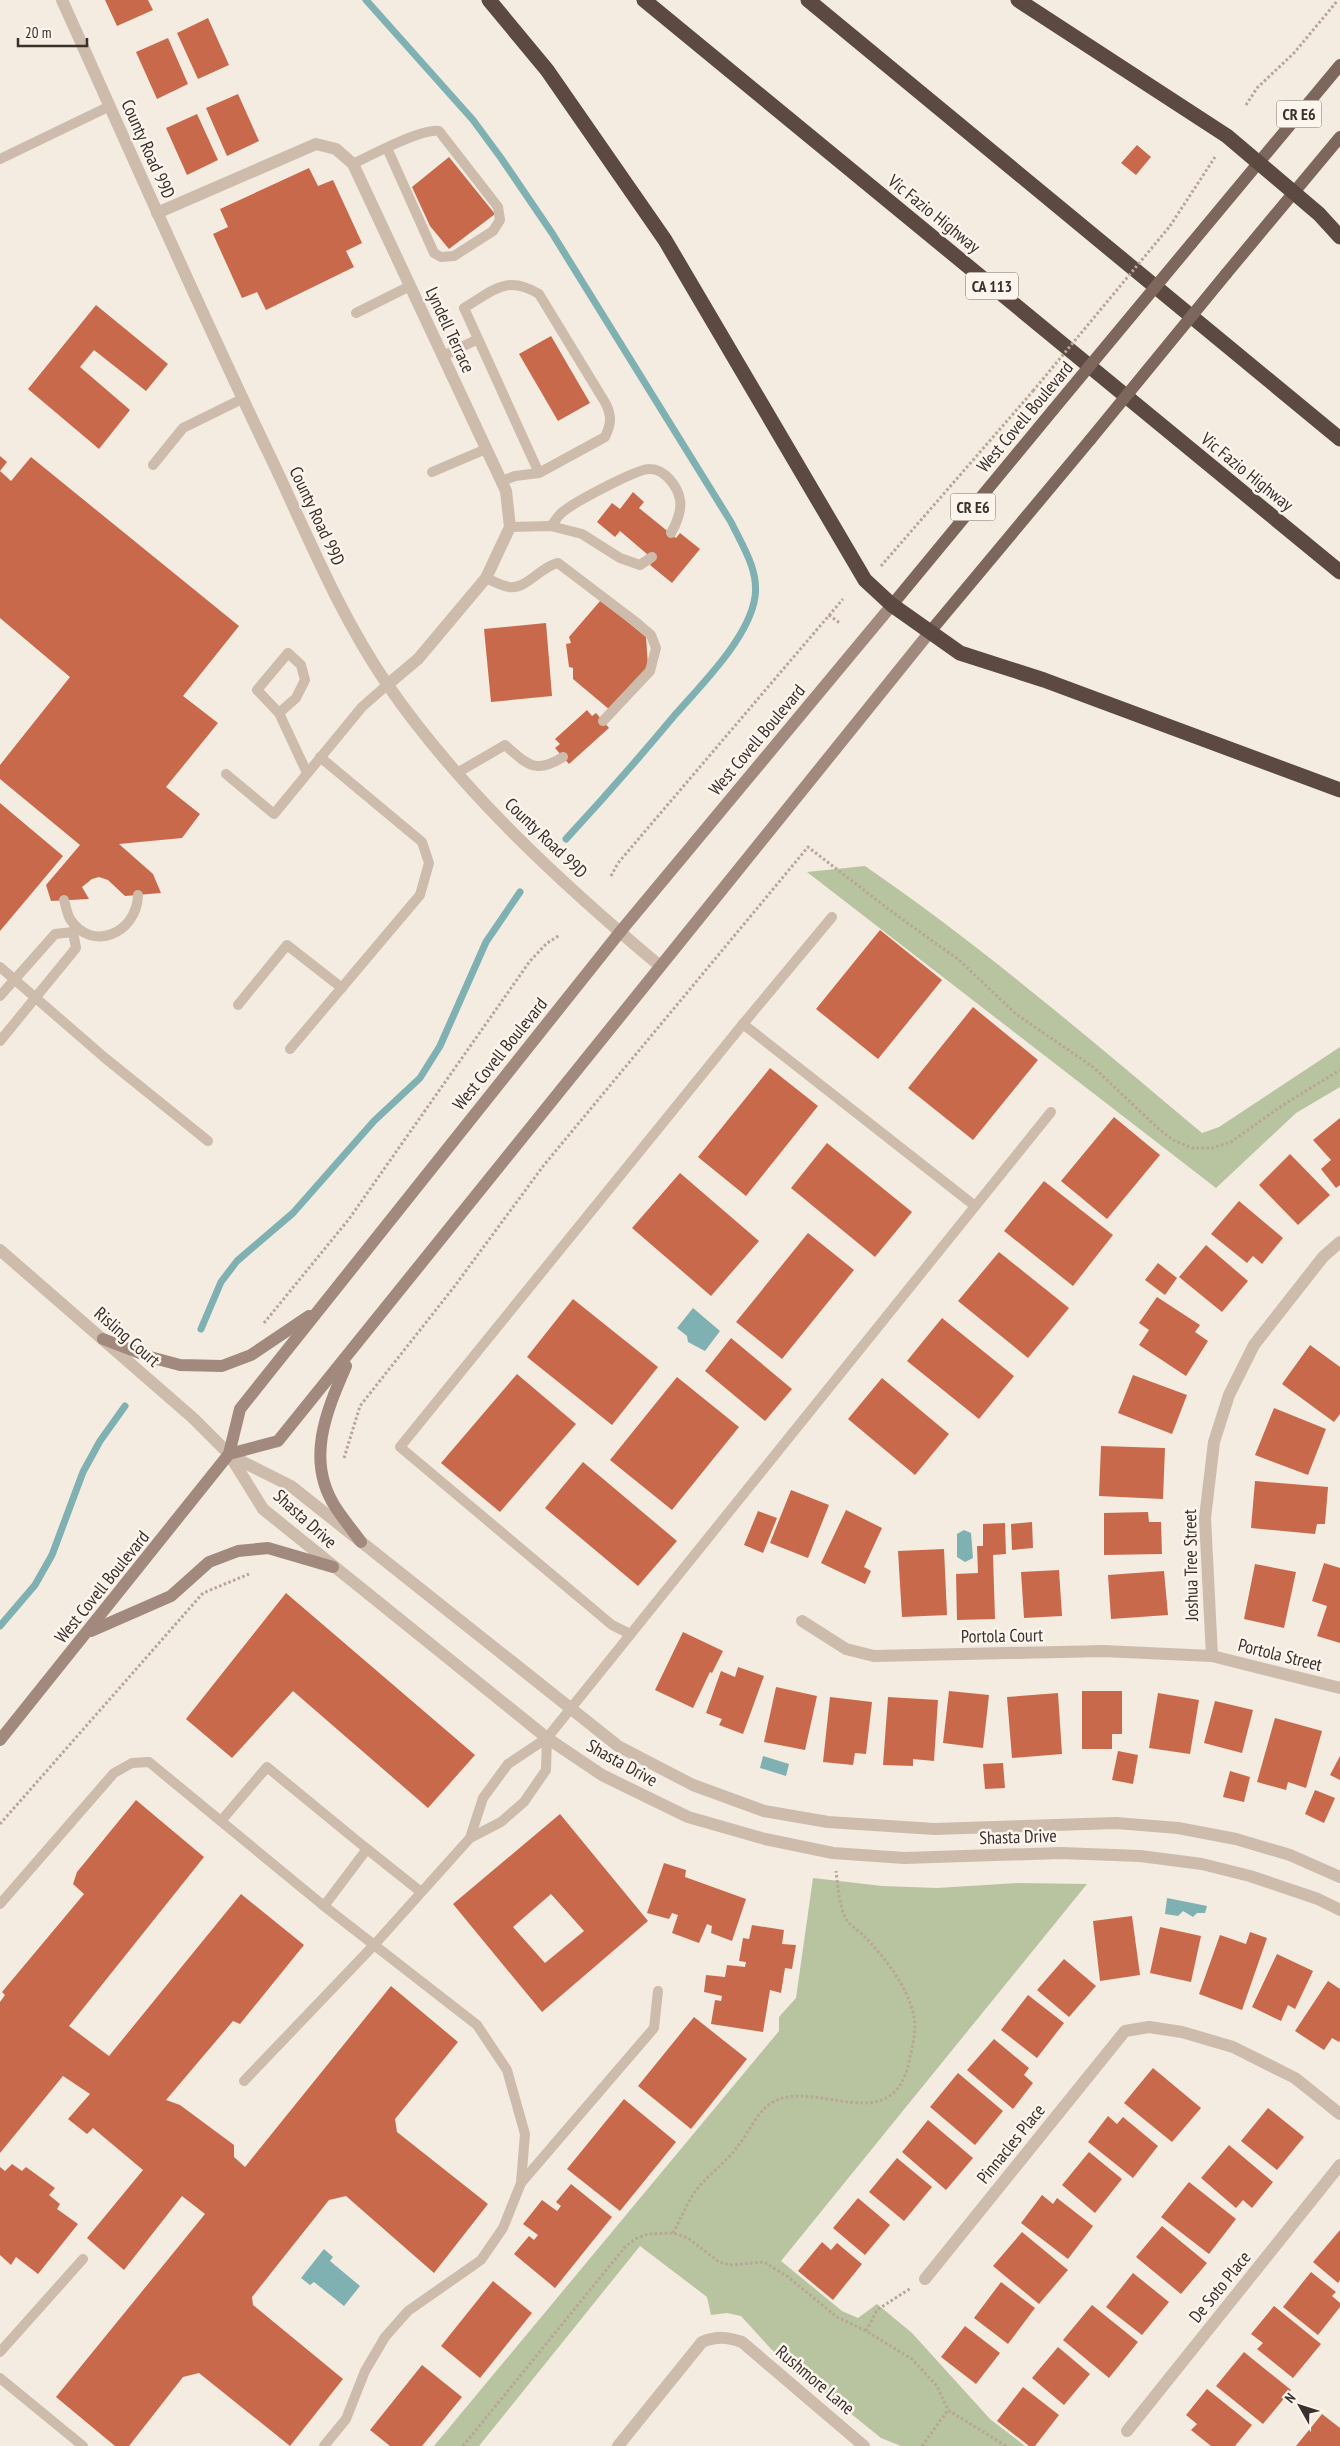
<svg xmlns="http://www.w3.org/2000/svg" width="1340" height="2446" font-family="'PT Sans Narrow',sans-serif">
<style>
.green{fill:#b8c4a0}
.water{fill:#7fb0b2}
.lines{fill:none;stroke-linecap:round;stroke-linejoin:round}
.stream{stroke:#7fb0b2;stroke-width:7}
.building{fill:#c8694b;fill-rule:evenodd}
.path{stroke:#b9a596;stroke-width:3;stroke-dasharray:2.5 2.5;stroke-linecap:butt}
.service{stroke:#cdbbac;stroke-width:10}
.minor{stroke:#cdbbac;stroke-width:12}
.tertiary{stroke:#cdbbac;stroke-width:12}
.secondary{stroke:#a18a7d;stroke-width:12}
.primary{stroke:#7d675c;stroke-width:12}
.motorway{stroke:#5c4a42;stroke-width:15}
.path-bridge{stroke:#b9a596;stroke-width:3;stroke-dasharray:2.5 2.5;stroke-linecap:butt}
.primary-bridge{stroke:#7d675c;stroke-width:12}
.labels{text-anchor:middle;stroke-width:5;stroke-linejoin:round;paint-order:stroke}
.shield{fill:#fbf5ee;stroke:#756b66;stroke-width:1}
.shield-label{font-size:16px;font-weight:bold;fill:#3b302b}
.street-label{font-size:18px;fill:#3b302b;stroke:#fbf5ee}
</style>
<rect width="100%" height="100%" fill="#f4ebe1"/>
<g class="green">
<path d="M865 866C983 947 1092 1041 1202 1133L1219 1127 1340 1047V1087L1296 1113 1216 1188 807 872Z"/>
<path d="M813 1878 882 1886 937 1888 1017 1883 1087 1884 781 2261 842 2311 858 2318 877 2304 912 2333 990 2419 1025 2446H901L881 2438 771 2349 741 2316 727 2313 711 2315 707 2297 640 2246 479 2446H434L779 2031V2017L796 1998Z"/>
</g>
<g class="water">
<path d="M693 1308 720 1331 705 1351 688 1342 687 1336 677 1328Z"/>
<path d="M964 1530 971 1533 973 1558 965 1562 957 1557V1534Z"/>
<path d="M763 1756 789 1764 786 1776 760 1768Z"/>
<path d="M1167 1898 1207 1906 1205 1913H1197L1193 1917 1183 1911 1178 1916 1165 1914Z"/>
<path d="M324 2249 333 2257 330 2261 360 2286 344 2306 314 2282 310 2285 301 2278Z"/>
</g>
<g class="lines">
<g class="stream">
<path d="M366 0 473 120 501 158 552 233 731 522C742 545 759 570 755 597 749 638 701 685 674 716 639 758 603 799 566 839"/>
<path d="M201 1329 221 1282 237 1261 293 1213 374 1121 420 1078 440 1046 486 942 520 892"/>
<path d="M0 1626 35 1585 52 1555 83 1472 100 1441 125 1406"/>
</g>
</g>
<g class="building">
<path d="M105 0H148L153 10 117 26Z"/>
<path d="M208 18 229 65 198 79 177 33Z"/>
<path d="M168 38 188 84 157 99 136 52Z"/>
<path d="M238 94 259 141 227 156 206 108Z"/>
<path d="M197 114 218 160 187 175 166 128Z"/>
<path d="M1137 145 1151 157 1136 175 1121 163Z"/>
<path d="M449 157 495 214 449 249 430 226 412 187Z"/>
<path d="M309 168 318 186 333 180 362 243 346 251 354 267 266 310 257 292 242 298 213 234 228 227 220 209Z"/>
<path d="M96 305 168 364 146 391 94 350 80 367 130 410 99 449 28 389Z"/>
<path d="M551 336 590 403 558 421 519 354Z"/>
<path d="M0 456 7 462 0 471Z"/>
<path d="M31 457 239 626 183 696 218 723 166 787 200 814 182 838 119 844 153 874 161 893 125 896 108 880 99 877 92 879 82 887 89 899 51 901 46 885 80 845 0 779V765L70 677 0 618V471L11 481Z"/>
<path d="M633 492 644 502 639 508 676 538 680 533 700 549 672 583 650 565 654 560 620 531 615 537 597 522 612 503 620 509Z"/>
<path d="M601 600 646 637 648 666 610 710 573 679V668L569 667 566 644 571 643 569 637Z"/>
<path d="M546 623 552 696 491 702 484 629Z"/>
<path d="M587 710 592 716 596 713 609 728 569 764 555 748 560 744 555 739Z"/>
<path d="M0 803 63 856 0 931Z"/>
<path d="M880 930 942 980 878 1059 816 1009Z"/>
<path d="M973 1007 1038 1060 973 1140 908 1088Z"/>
<path d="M770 1068 818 1106 746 1196 698 1157Z"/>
<path d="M1114 1117 1160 1155 1107 1219 1061 1181Z"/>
<path d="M1340 1118V1185L1336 1188 1321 1169 1331 1160 1313 1140Z"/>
<path d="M827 1143 912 1212 875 1257 791 1188Z"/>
<path d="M1290 1154 1330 1195 1298 1225 1259 1185Z"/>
<path d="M680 1173 759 1241 711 1296 632 1228Z"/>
<path d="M1044 1181 1113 1235 1073 1286 1004 1231Z"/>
<path d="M1239 1201 1283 1238 1262 1264 1253 1256 1247 1263 1211 1234Z"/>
<path d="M808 1233 854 1270 782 1359 736 1322Z"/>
<path d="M1206 1245 1248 1281 1222 1312 1179 1277Z"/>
<path d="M999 1252 1069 1308 1028 1358 958 1301Z"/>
<path d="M1158 1263 1177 1278 1165 1295 1145 1280Z"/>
<path d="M1157 1297 1200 1325 1195 1332 1208 1341 1186 1376 1139 1345 1149 1330 1139 1323Z"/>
<path d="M573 1299 658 1367 612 1425 527 1357Z"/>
<path d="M942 1318 1014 1376 979 1419 907 1361Z"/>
<path d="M731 1338 792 1389 765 1421 705 1371Z"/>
<path d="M1310 1345 1340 1367V1414L1334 1422 1282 1384Z"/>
<path d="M517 1374 576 1424 500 1512 441 1463Z"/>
<path d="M1133 1375 1187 1395 1172 1434 1118 1413Z"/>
<path d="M677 1377 739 1427 672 1510 610 1460Z"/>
<path d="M882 1378 949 1434 915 1475 848 1419Z"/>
<path d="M1274 1408 1326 1429 1308 1475 1255 1455Z"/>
<path d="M1101 1446 1165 1448 1163 1499 1099 1496Z"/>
<path d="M583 1462 677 1541 638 1586 545 1508Z"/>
<path d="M1255 1481 1328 1487 1325 1524H1317L1315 1534 1251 1528Z"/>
<path d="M791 1490 829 1505 808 1558 770 1543Z"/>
<path d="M846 1510 882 1528 864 1567 871 1571 865 1584 821 1563Z"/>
<path d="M758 1511 777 1518 763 1553 744 1545Z"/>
<path d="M1148 1512 1149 1522H1161L1162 1554 1104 1555V1513Z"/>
<path d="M1032 1522 1033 1548 1012 1550 1011 1524Z"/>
<path d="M1005 1523 1006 1554 993 1555 995 1619 957 1620 956 1574 978 1573 977 1546H983V1524Z"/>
<path d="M944 1549 947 1615 902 1617 898 1551Z"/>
<path d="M1324 1563 1340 1568V1643L1317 1636 1327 1606 1312 1601Z"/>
<path d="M1255 1564 1296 1572 1284 1628 1244 1619Z"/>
<path d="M1059 1570 1062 1616 1024 1618 1021 1572Z"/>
<path d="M1164 1571 1168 1615 1111 1619 1108 1575Z"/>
<path d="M286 1593 475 1755 428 1808 293 1691 232 1758 186 1719Z"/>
<path d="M683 1632 723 1651 712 1673 710 1672 693 1708 655 1690Z"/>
<path d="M738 1667 764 1676 743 1734 719 1725 722 1719 706 1713 721 1671 735 1677Z"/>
<path d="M776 1687 817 1696 805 1750 764 1742Z"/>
<path d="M949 1691 989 1695 983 1748 943 1743Z"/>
<path d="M1082 1691H1122V1734H1112V1749H1082Z"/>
<path d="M1058 1693 1062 1754 1012 1758 1007 1697Z"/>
<path d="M1158 1693 1199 1700 1190 1754 1149 1748Z"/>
<path d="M830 1697 872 1702 866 1754 855 1753 853 1765 823 1762Z"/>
<path d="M888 1697 938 1700 934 1761 913 1759V1766L883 1765Z"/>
<path d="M1215 1701 1253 1710 1242 1753 1204 1743Z"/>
<path d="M1275 1718 1322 1731 1306 1788 1288 1782 1286 1790 1257 1782Z"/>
<path d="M1118 1751 1138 1755 1133 1784 1112 1780Z"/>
<path d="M1340 1756V1780L1330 1775Z"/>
<path d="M1003 1763 1005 1788 985 1789 983 1764Z"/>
<path d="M1230 1771 1250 1777 1244 1802 1223 1797Z"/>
<path d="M1315 1790 1335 1798 1324 1823 1305 1814Z"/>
<path d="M136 1800 204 1857 69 2026 109 2056 241 1894 304 1945 240 2024 233 2021 166 2100 180 2105 234 2145V2157L245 2167 391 1986 458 2042 395 2119 397 2132 488 2204 434 2273 346 2196 329 2200 252 2297 253 2305 343 2379 290 2446 199 2373 183 2377 129 2446H115L56 2397 205 2214 182 2196 124 2270 87 2238 143 2170 93 2128 87 2134 68 2119 90 2094 63 2076 0 2153V2002L5 1995 2 1992 84 1894 73 1884 77 1872Z"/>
<path d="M560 1814 648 1921 542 2012 453 1904ZM551 1894 584 1931 545 1963 513 1927Z"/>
<path d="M664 1863 686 1870 685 1877 746 1899 732 1941 711 1933 712 1926 707 1924 699 1943 672 1933 678 1915 672 1913 669 1919 647 1913Z"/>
<path d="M1132 1916 1140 1975 1100 1981 1093 1921Z"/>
<path d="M752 1925 784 1930 782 1944 796 1945 792 1969 785 1968 781 1993 770 1990 763 2032 711 2024 715 2000 721 2001 722 1996 704 1992 706 1975 725 1977 727 1965 745 1967 746 1962 739 1961 743 1938 749 1939Z"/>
<path d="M1160 1927 1201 1936 1191 1982 1150 1973Z"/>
<path d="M1250 1932 1267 1938 1242 2010 1199 1994 1220 1935 1246 1944Z"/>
<path d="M1277 1954 1313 1971 1295 2009 1288 2005 1281 2021 1252 2007Z"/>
<path d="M1064 1959 1096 1986 1069 2017 1037 1990Z"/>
<path d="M1328 1981 1340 1989V2040L1339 2042 1332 2038 1324 2050 1295 2031Z"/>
<path d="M1028 1995 1064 2023 1037 2058 1001 2030Z"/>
<path d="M694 2017 747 2059 691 2129 638 2086Z"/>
<path d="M994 2039 1029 2068 1024 2075 1033 2083 1013 2109 967 2070Z"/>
<path d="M1153 2068 1201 2108 1172 2142 1124 2103Z"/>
<path d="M958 2073 1003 2111 975 2145 930 2107Z"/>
<path d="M624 2099 676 2142 620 2211 567 2169Z"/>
<path d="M1268 2108 1304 2137 1277 2170 1241 2141Z"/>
<path d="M1108 2116 1117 2124 1123 2117 1158 2146 1133 2178 1088 2142Z"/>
<path d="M928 2120 973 2158 946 2190 902 2152Z"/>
<path d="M1229 2145 1273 2182 1252 2208 1243 2200 1236 2208 1201 2178Z"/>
<path d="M1089 2152 1122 2179 1095 2213 1062 2185Z"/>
<path d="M897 2158 932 2187 904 2221 869 2192Z"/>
<path d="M12 2164 22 2171 26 2167 55 2188 49 2195 60 2204 57 2209 78 2224 38 2274 16 2257 11 2265 0 2255V2167L5 2171Z"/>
<path d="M1189 2182 1236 2219 1209 2254 1161 2217Z"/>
<path d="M571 2184 612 2217 555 2288 514 2254 529 2236 534 2240 538 2235 523 2224 542 2200 557 2211 561 2206 556 2202Z"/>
<path d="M1042 2195 1053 2204 1057 2198 1093 2226 1068 2259 1021 2223Z"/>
<path d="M858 2198 890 2225 865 2255 833 2228Z"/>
<path d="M1162 2226 1207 2263 1181 2294 1136 2257Z"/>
<path d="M1340 2230V2280L1338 2283 1313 2262Z"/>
<path d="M1022 2232 1068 2270 1039 2304 993 2266Z"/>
<path d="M822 2242 831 2250 837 2243 862 2264 833 2300 798 2271Z"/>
<path d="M1311 2272 1336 2292 1332 2296 1340 2303V2307L1318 2335 1283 2307Z"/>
<path d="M1133 2273 1169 2302 1142 2335 1106 2307Z"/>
<path d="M493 2281 532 2313 480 2378 441 2346Z"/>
<path d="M1001 2282 1035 2308 1008 2344 974 2318Z"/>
<path d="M1092 2305 1138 2342 1109 2378 1063 2340Z"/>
<path d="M1274 2306 1321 2344 1293 2378 1257 2349 1263 2343 1251 2334Z"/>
<path d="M965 2326 1000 2353 976 2384 941 2357Z"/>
<path d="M1058 2347 1090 2374 1064 2405 1032 2378Z"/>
<path d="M1244 2352 1291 2390 1263 2424 1216 2386Z"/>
<path d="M422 2365 462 2397 422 2446H390L370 2430Z"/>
<path d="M1023 2387 1059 2415 1035 2446H1029L997 2421Z"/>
<path d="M1207 2389 1252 2425 1235 2446H1211L1191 2430 1197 2424 1186 2415Z"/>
<path d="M1322 2414 1340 2428V2446H1296Z"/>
</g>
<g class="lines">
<g class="path">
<path d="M1246 105 1257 88 1294 53 1338 0"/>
<path d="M1170 226 1215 157"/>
<path d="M881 566 1033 391"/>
<path d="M829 615 841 624"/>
<path d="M611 876 618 863 843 599"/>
<path d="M264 1323 349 1219 530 961 547 943 560 935"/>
<path d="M344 1458 360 1406 454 1287 544 1165 808 847 895 914 959 960 1016 1014 1093 1067 1160 1130 1173 1140 1192 1148H1212L1231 1142 1283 1105 1340 1070"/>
<path d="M0 1824 203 1593 249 1574"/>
<path d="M673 2233C680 2220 686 2206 694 2193 706 2176 726 2163 738 2146 749 2132 758 2110 773 2102 816 2078 892 2140 909 2062 912 2047 917 2032 914 2017 908 1987 886 1959 865 1937 860 1931 850 1926 846 1919 839 1906 838 1886 836 1871"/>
<path d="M866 2331 877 2310 911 2288"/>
<path d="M463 2446 625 2247 635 2239 648 2234 673 2233 688 2238 719 2262 730 2265 764 2262 788 2277 837 2317 866 2331 912 2359 937 2386 948 2410 1006 2446"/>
<path d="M922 2446 948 2410"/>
</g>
<g class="service">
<path d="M0 159 110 106"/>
<path d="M353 164C371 155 422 128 439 131L498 207 500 220 493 231 454 256 441 257 434 253 387 148"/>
<path d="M356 313 410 286"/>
<path d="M443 356 478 339"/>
<path d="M153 465 183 428 242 399"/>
<path d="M432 472 486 449"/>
<path d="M502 481 515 476 539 473 605 437C611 424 612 417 606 404L539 294C506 274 493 291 464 308L539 473"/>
<path d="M551 526C555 521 559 514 564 511 575 502 638 468 650 469 665 469 678 487 680 500 682 510 676 525 671 533"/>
<path d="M510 527 551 526 582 534 620 558 640 565 652 557"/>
<path d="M486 578C493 581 502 586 509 587 526 590 541 566 558 563L637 623 651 635 656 648 650 671 603 721"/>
<path d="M279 713 296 698 305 680 301 665 288 653 257 690 279 713 307 773"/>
<path d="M457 773 505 745C527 764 535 775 563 757"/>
<path d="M226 774 274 814 362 707 387 685"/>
<path d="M64 900C66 906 67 914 70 919 92 953 137 933 138 895"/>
<path d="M0 967 105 1058 208 1141"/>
<path d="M0 996 55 934 73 932 77 928"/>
<path d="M238 1005 287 945 342 988"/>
<path d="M743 1024 832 917"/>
<path d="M0 1041 76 948 73 932"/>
<path d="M290 1049 420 895 429 863 422 842 320 757"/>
<path d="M630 1634 612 1625 400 1447 743 1024 975 1206"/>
<path d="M221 1821 267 1767 367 1849 324 1906"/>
<path d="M470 1838 483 1798 508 1764 547 1738 1051 1112"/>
<path d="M367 1849 421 1892"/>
<path d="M0 1904 114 1773 132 1763 149 1762 324 1906 477 2025 507 2070 525 2134 521 2183 503 2228 481 2260 408 2311 385 2337 365 2371 346 2419 324 2446"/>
<path d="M244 2081 375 1944 470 1838 501 1822 524 1802 546 1770 547 1738"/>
<path d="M521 2183 654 2028 658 1991"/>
<path d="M0 2352 83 2259"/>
<path d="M0 2378 83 2446"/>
</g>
<g class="minor">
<path d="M157 213 316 144 336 149 353 164 506 491 510 527 486 578 418 659 387 685"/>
<path d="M0 1250 193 1418 229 1454"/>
<path d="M802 1621 846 1649 874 1656 1103 1651 1212 1656 1340 1688"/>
<path d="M1212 1656 1205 1518 1214 1442 1229 1395 1254 1345 1323 1257 1340 1242"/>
<path d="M925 2279 1125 2031 1149 2027 1182 2032 1233 2047 1295 2078 1340 2114"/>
<path d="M1127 2431 1340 2165"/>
<path d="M618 2446 702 2342C717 2336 727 2337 742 2342L864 2446"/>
</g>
<g class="tertiary">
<path d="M62 0C131 153 198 307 271 458 307 534 339 614 387 684 460 790 562 884 660 966"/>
<path d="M229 1454 263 1509 547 1738 602 1775 688 1817 765 1839 833 1853 904 1858 1061 1853 1140 1856 1202 1864 1250 1876 1318 1899 1340 1910"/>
<path d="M229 1455 291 1486 618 1746 693 1785 764 1811 828 1822 934 1829 1116 1823 1178 1828 1236 1839 1290 1855 1340 1877"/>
</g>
<g class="secondary">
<path d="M103 1339 150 1357 180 1365 222 1366 251 1355 309 1316"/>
<path d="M346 1366C326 1412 305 1461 336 1508 344 1520 353 1531 361 1542"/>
<path d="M229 1454 278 1441 929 633"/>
<path d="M91 1631 171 1596 209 1562 238 1551 268 1548 333 1567"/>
<path d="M0 1740 229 1454 240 1409 620 932 892 605"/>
</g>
<g class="primary">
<path d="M1191 244 1340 65"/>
<path d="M1226 274 1340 137"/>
<path d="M892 605 1053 410"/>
<path d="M929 633 1090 440"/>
</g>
<g class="motorway">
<path d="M489 0 547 70 665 240 865 580 892 605 960 653 1044 680 1340 790"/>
<path d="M644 0 1340 572"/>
<path d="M808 0 1340 439"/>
<path d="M1018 0 1227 136 1319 214 1340 237"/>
</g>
<path class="path-bridge" d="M1033 391 1170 226"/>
<g class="primary-bridge">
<path d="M1053 410 1191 244"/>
<path d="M1090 440 1226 274"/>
</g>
</g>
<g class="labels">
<g class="shield">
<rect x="1276.5" y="100.5" width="45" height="27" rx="4"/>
<rect x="966" y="272.5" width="52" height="27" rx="4"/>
<rect x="950.5" y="493.5" width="45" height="27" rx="4"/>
</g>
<g class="shield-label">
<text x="1299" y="120">CR E6</text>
<text x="992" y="292">CA 113</text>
<text x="973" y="513">CR E6</text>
</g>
<g class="street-label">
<text transform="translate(148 149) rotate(66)" y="6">County Road 99D</text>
<text transform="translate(934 214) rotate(39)" y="6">Vic Fazio Highway</text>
<text transform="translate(450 330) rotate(65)" y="6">Lyndell Terrace</text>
<text transform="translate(1025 417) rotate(-50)" y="6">West Covell Boulevard</text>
<text transform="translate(1247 472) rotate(39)" y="6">Vic Fazio Highway</text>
<text transform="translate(317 516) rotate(65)" y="6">County Road 99D</text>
<text transform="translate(757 740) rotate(-50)" y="6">West Covell Boulevard</text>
<text transform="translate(546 838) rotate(44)" y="6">County Road 99D</text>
<text transform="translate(500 1054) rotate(-51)" y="6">West Covell Boulevard</text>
<text transform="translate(127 1337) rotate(41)" y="6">Risling Court</text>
<text transform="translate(305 1519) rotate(42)" y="6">Shasta Drive</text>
<text transform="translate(1191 1565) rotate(-91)" y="6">Joshua Tree Street</text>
<text transform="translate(102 1587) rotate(-51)" y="6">West Covell Boulevard</text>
<text transform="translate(1002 1636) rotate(-1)" y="6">Portola Court</text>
<text transform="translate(1280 1655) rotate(14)" y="6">Portola Street</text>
<text transform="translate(622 1763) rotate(29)" y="6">Shasta Drive</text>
<text transform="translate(1018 1837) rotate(-2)" y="6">Shasta Drive</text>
<text transform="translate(1011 2144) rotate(-51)" y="6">Pinnacles Place</text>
<text transform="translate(1220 2287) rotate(-51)" y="6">De Soto Place</text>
<text transform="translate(815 2380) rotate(40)" y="6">Rushmore Lane</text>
</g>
</g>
<g transform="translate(1300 2406) rotate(309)" stroke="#fbf5ee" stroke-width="4" paint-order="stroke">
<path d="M0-4L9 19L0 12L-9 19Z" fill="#3b302b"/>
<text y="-8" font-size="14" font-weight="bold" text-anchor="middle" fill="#3b302b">N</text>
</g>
<path d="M18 38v8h69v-8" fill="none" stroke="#3b302b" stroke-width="2.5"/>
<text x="25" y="38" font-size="15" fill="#3b302b" stroke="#fbf5ee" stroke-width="4" paint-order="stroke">20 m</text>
</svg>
